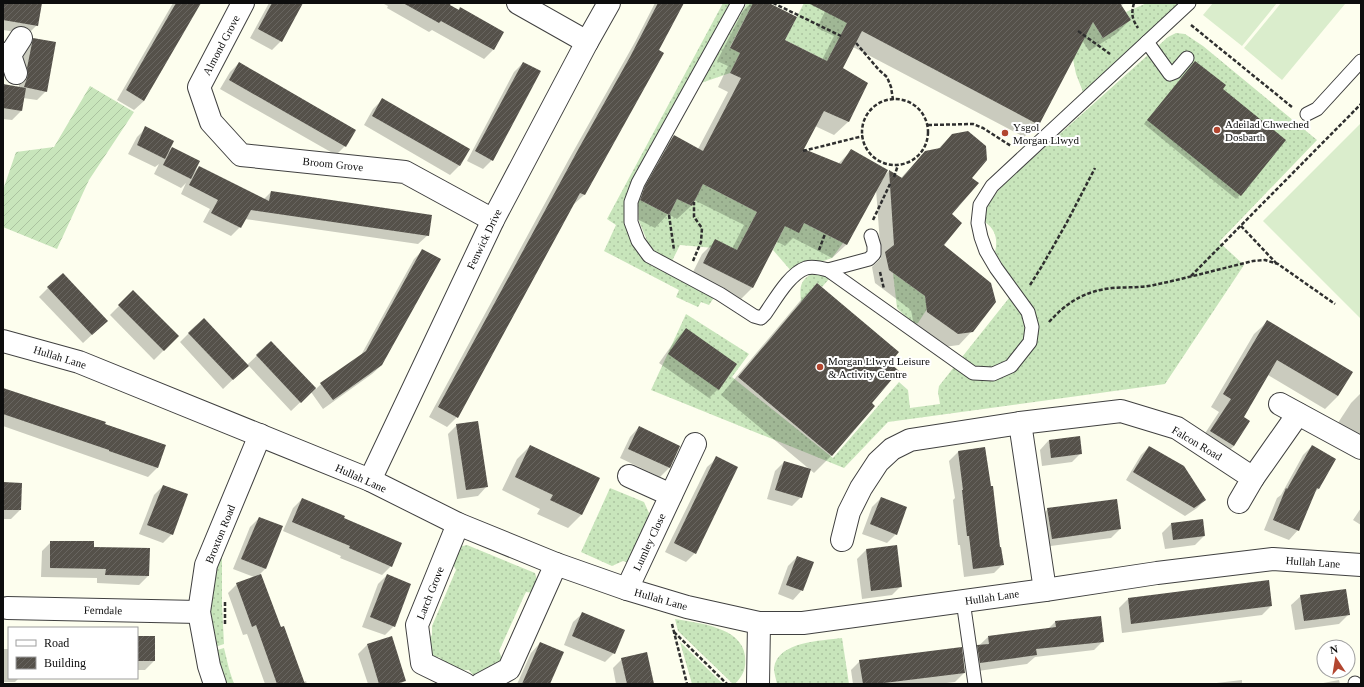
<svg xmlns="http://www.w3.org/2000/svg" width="1364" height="687" font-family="'Times New Roman',serif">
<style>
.grass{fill:url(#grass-dots)}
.garden{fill:url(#garden-furrows)}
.pitch{fill:#daedcc}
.shadow{fill:#0003}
.building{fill:url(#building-hatch)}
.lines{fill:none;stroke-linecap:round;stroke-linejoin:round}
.service-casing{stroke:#404040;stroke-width:15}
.minor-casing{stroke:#404040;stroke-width:24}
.tertiary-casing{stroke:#404040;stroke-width:24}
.path{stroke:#2f2f2f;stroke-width:2.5;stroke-dasharray:4 2;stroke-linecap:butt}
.service{stroke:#fff;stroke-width:13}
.minor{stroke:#fff;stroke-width:22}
.tertiary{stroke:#fff;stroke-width:22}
.poi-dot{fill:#b24630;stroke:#fff;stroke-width:1.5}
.labels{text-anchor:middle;stroke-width:4;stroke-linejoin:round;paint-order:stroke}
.street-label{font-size:11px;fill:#0d0d0d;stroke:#fff}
.poi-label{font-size:11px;fill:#0d0d0d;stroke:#fff;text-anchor:start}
</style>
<defs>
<pattern id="grass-dots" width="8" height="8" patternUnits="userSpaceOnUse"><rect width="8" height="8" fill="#c8e5bb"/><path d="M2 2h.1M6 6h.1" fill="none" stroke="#abc3a0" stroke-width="1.8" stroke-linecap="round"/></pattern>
<pattern id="garden-furrows" width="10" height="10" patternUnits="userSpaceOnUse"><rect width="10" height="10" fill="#c8e5bb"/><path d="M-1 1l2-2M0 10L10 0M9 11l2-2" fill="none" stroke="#abc3a0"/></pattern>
<pattern id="building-hatch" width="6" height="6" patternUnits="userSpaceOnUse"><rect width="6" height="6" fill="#55514a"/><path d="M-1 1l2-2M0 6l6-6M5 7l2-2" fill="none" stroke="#686560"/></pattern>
</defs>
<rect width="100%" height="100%" fill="#fdfeee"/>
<g class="grass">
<path d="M723 3H732L629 193 631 239 641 256 652 266 715 296 709 305 701 302 698 307 676 297 679 290 604 251 616 225 607 219Z"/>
<path d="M747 3H753L730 47 740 53 730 73 701 83Z"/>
<path d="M804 3H835L847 23 827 61 785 40Z"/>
<path d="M1147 3H1186L1087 94 1083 92 1076 74 1073 59 1093 22 1103 38 1131 20 1126 12Z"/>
<path d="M1176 33 1185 34 1203 46 1317 140 1219 242 1244 265 1165 384 888 422 844 468 651 390 686 314 749 354 732 377 833 458 899 382 908 390 910 408 940 404 938 392 939 386 1017 288 995 252C998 240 996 230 985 222 983 207 994 196 1003 185L1168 37Z"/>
<path d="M703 184 757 212 737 250 680 245 672 261 657 254 648 243 639 221 638 199 669 215 677 199 692 206Z"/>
<path d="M804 223 843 243 832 258 792 272 773 250 785 226Z"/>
<path d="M813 273 820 274 829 279 822 287 817 283 801 302C800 287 799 281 813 273Z"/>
<path d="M893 273 925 296 927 309 918 323 912 325 908 322 906 317 897 308Z"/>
<path d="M610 488 644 502 649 513V520L629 563 623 561 612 566 581 552Z"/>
<path d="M467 545 535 573 537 580 534 593 526 592 524 596 499 651 503 661 475 677 469 670C458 671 446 665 439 657L431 659 425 643 432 635V626L456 570 451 560 458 547Z"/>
<path d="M222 555V605L224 644 212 648 206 621 212 569Z"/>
<path d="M675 619C698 623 742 627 745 656 746 669 744 674 735 684H733L678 631Z"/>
<path d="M842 638 849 684H777C776 679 774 673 774 668 778 641 821 641 842 638Z"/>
<path d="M680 642 723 684H692Z"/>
<path d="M224 648 229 669 234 684H223L214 651Z"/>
</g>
<path class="garden" d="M90 86 134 112 89 180 57 249 3 227V190L16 152 54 147Z"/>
<g class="pitch">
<path d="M1213 3H1277L1242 46 1203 15Z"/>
<path d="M1281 3H1344L1345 4 1282 80 1244 48Z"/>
<path d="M1361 123V319L1263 221Z"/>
</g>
<g class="shadow">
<path d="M3 3 37 25 28 34 3 30Z"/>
<path d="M173 3H200L144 101 134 110 117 100Z"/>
<path d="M269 3H302L281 41 272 50 250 38Z"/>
<path d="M382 3H445L458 10 460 8 503 32 493 50 484 59 432 30 429 32 387 8 388 6Z"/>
<path d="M655 3H682L584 195 574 204H573L457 417 447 427 429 417 569 159 635 42Z"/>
<path d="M751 3H767L784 40 822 60 834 36 817 28 829 3H1124L1121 6 1130 20 1116 34 1089 51 1082 40 1038 124 1024 137 853 47 842 68 867 83 848 122 834 135 815 126 803 149 838 164 852 150 884 176 889 171 901 178 925 152 938 149 952 135 971 178 951 215 943 245 972 331 959 345 944 347 914 326 911 310 875 283 872 267 881 258 876 189 846 245 832 258 793 238 785 246 776 241 752 288 739 301 691 276 702 254 715 241 732 249 744 225 694 200 691 206 677 219 668 214 655 228 627 214 661 150 674 136 698 149 728 92 718 87 728 66 717 61 743 11Z"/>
<path d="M34 39 46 91 37 100 23 98 21 111 12 120 3 119V85L19 88V78L25 48Z"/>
<path d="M239 63 355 130 345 146 336 155 220 89 230 72Z"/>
<path d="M523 63 492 160 483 169 467 161 514 72Z"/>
<path d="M1191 66 1222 89 1240 195 1236 199 1144 124Z"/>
<path d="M382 100 469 149 459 166 450 175 364 125 373 109Z"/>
<path d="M146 128 168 152 172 148 194 172 199 167 264 199 271 192 428 235 418 244 245 219 240 227 231 236 203 222 210 209 181 194 186 183 181 188 154 174 159 164 155 167 128 154 137 137Z"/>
<path d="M423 250 382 365 372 374 323 409 311 392 291 411 248 365 223 389 180 342 189 333 247 365 271 342 316 389 321 384 360 357 414 259Z"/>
<path d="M817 284 888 363 871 403 873 406 831 456 814 473 721 395 800 301Z"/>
<path d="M48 288 97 330 83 343 39 297Z"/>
<path d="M133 292 178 336 154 360 110 315Z"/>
<path d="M1267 322 1352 372 1338 396 1325 409 1268 375 1242 417 1234 446 1221 458 1198 444 1219 412 1211 407 1254 334Z"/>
<path d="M686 329 718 389 709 398 659 363 677 338Z"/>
<path d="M3 389 165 445 157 468 148 477 3 426Z"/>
<path d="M1360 394 1361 395V441L1336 426 1351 403Z"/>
<path d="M457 425 487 486 478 496 457 499 448 434Z"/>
<path d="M639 427 679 446 669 468 660 477 620 458 630 437Z"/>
<path d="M1049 440 1081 453 1072 462 1042 466 1040 450Z"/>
<path d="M530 446 598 478 581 515 568 528 537 514 540 509 502 490 517 459Z"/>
<path d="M1312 446 1319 488 1314 493 1298 530 1289 540 1264 530 1277 498 1281 495 1303 455Z"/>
<path d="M1149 447 1205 500 1197 508 1185 516 1126 480 1141 455Z"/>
<path d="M985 448 999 548 1003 564 994 573 964 577 960 545H958L953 500 955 498 949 461 958 452Z"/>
<path d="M717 458 695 553 686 562 665 552 707 467Z"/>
<path d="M784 462 801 497 792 506 767 499 775 471Z"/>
<path d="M3 483 20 510 11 519H3Z"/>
<path d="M163 486 172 534 163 543 139 534 154 495Z"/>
<path d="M881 498 896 534 887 543 862 534 872 507Z"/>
<path d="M302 499 391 566 382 575 340 558 341 556 283 531 293 508Z"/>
<path d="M1361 508V525L1353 520Z"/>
<path d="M1048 509 1120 529 1111 538 1043 547 1039 518Z"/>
<path d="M259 518 282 527 265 569 260 574 280 628 304 682 306 681 307 684H265L247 634 243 635 228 593 237 584 254 577 233 569 250 527Z"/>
<path d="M1171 524 1204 536 1195 545 1165 549 1162 533Z"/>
<path d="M51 542 93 548 148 576 139 585 97 583V578L41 577 42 551Z"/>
<path d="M866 550 901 586 892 595 862 599 857 559Z"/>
<path d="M797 557 802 590 793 600 778 594 788 566Z"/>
<path d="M387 575 394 626 385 635 362 627 378 584Z"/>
<path d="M1268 581 1271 606 1262 615 1122 633 1119 608 1128 599Z"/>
<path d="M1301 596 1349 614 1339 624 1295 630 1291 605Z"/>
<path d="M583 613 614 653 605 662 564 645 573 622Z"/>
<path d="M1055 622 1103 641 1094 650 1035 657 1027 664 971 672 969 655 988 637 1048 629Z"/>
<path d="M137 637 154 661 145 670H137Z"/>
<path d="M540 643 549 684H517L531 653Z"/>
<path d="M367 645 405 680 401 684H368L358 654Z"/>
<path d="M3 649H9V678H19L15 682H3Z"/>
<path d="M622 659 653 684H616L613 668Z"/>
<path d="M860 661 964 673 955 682 938 684H853L851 670Z"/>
<path d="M1242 680V684H1208Z"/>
<path d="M1339 680 1340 684H1318Z"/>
</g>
<g class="building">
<path d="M3 3H42L38 26 3 20Z"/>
<path d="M176 3H201L144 101 126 90Z"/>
<path d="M272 3H303L282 42 258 29Z"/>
<path d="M403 3H451L450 5 459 10 460 7 504 32 494 50 441 21 439 23Z"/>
<path d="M658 3H684L659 50 664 53 585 195 580 193 458 418 438 407 579 148 630 57Z"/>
<path d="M753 3H769L797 17 785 40 827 61 847 23 808 3H1120L1131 20 1103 38 1093 22 1039 125 862 31 843 68 868 83 849 122 824 111 804 149 841 164 851 149 888 170 847 245 804 223 799 233 785 226 753 288 703 263 715 239 737 250 757 212 703 184 692 206 677 199 669 215 640 200 645 186 674 135 703 151 741 78 730 73 740 53 730 48Z"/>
<path d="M33 38 56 42 47 92 24 87 28 75 27 68Z"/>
<path d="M1195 61 1226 85 1223 89 1286 140 1241 196 1147 120Z"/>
<path d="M239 62 356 130 346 147 229 80Z"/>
<path d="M523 62 541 71 493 161 475 151Z"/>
<path d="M3 84 26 88 22 111 3 108Z"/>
<path d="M382 98 470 149 460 166 372 116Z"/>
<path d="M145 126 174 141 165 159 137 145Z"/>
<path d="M968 131 986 146 987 160 972 178 979 183 952 214 962 223 944 245 991 283 996 302 973 332 958 334 927 312 925 296 889 270 885 252 894 245 889 170 902 178 925 151 940 148 952 134Z"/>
<path d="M172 147 200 161 191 179 163 165Z"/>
<path d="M199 166 269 201 271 191 432 215 429 236 251 210 241 228 211 213 218 200 189 185Z"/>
<path d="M422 249 441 259 382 365 333 400 320 383 366 351Z"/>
<path d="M63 273 108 321 92 335 47 287Z"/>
<path d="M817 283 899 352 890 363 899 371 872 403 875 406 832 456 738 377Z"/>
<path d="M133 290 179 336 164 351 118 305Z"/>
<path d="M204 318 249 366 233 380 188 333Z"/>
<path d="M1267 320 1353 372 1338 396 1277 360 1244 417 1250 421 1234 446 1210 431 1231 399 1223 394Z"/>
<path d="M686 328 737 364 719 390 668 354Z"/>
<path d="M271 341 316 388 301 403 256 355Z"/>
<path d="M3 388 106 422 105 424 166 445 158 468 109 451V450L3 414Z"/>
<path d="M478 421 488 487 466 490 456 424Z"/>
<path d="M639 426 680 446 670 468 628 449Z"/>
<path d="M1080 436 1082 454 1051 458 1049 440Z"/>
<path d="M530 445 600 478 582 515 550 500 553 495 515 477Z"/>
<path d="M1312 445 1336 459 1319 489 1317 488 1299 531 1273 520 1286 488 1287 489Z"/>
<path d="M1149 446 1184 466 1206 500 1194 508 1133 472Z"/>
<path d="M985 447 991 486H993L1000 547H1001L1004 565 973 569 969 536H967L962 490H963L958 451Z"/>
<path d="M716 456 738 467 696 554 674 543Z"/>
<path d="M784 461 811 469 802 498 775 490Z"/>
<path d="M3 482 22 483 21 510H3Z"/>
<path d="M163 485 188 494 173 535 147 525Z"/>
<path d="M881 497 907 507 897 535 870 524Z"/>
<path d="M302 498 345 516 344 518 402 543 392 567 349 548 350 546 292 522Z"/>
<path d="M1117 499 1121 529 1052 539 1047 508Z"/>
<path d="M259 517 283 526 266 569 241 559Z"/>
<path d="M1203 519 1205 536 1173 540 1171 523Z"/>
<path d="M50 541H94V547L150 548 149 576 105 575 106 569 50 568Z"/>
<path d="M897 545 902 587 871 591 866 549Z"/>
<path d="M797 556 814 562 803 591 786 585Z"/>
<path d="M261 574 281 627 284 626 305 684H277L256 625 252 627 236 583Z"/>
<path d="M387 574 411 584 395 627 370 617Z"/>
<path d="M1269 580 1272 606 1131 624 1128 598Z"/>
<path d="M1346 589 1350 615 1304 621 1300 595Z"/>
<path d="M582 612 625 630 615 654 572 636Z"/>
<path d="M1101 616 1104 642 1036 649 1037 655 980 663 977 645 989 644 988 636 1056 627 1055 621Z"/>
<rect x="137" y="636" width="18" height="25"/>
<path d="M392 636 406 681 395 684H379L367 644Z"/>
<path d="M540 642 564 652 550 684H522Z"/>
<path d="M962 647 965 673 876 684H863L859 660Z"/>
<path d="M647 652 654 684H627L621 658Z"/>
</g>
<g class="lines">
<defs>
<g id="service">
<path d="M738 3 638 183 631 202V222L638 241 649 256 720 294 754 316 761 318 765 314C775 300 789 274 806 268 813 266 821 268 828 270L973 373 993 374 1011 366 1030 342 1032 327 1028 312 996 268 986 251 981 237 978 223 980 205 992 186 1189 3"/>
<path d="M1147 42 1170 74 1175 72 1187 58"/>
<path d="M1307 114 1317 109 1361 61"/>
<path d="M828 270 869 259 874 254V246L871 236"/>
<path d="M963 601 975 684"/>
<path d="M1355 683V684"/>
</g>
<g id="minor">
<path d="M243 3 199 87 211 122 241 155 405 172 493 220"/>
<path d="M518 3 587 42"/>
<path d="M3 54 10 55 21 38"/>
<path d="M10 55 16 73"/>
<path d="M1280 404 1361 448"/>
<path d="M1020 423 1045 590"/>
<path d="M629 476 671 495"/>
<path d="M1253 478 1298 414"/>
<path d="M370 480 493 220 587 42 609 3"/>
<path d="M458 524 417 625 422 663 465 684"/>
<path d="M842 540 849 512 861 488 878 462 892 449 910 440 1020 423 1121 411 1177 428 1253 478 1239 502"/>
<path d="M627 589 695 444"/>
<path d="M7 608 199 612"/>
<path d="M215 684 209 666 199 612 206 565 260 435"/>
<path d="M481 684 509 669 556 564"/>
<path d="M758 684 759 623"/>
</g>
<path id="tertiary" d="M3 341 79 362 370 480 458 524 556 564 627 589 687 607 759 623H803L1045 590 1157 573 1273 559 1361 565"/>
</defs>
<use href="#service" class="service-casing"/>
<use href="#minor" class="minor-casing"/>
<use href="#tertiary" class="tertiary-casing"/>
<g class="path">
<path d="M773 3 841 36"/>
<path d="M1134 3C1131 14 1132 19 1138 28"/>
<path d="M1191 25 1292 107"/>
<path d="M1078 31 1110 54"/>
<path d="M856 43 879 70 887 77 891 87 893 100"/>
<circle cx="895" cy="132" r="33"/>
<path d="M928 125 973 124 983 128 1011 146"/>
<path d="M803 151 863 136"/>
<path d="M894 177 898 165"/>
<path d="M669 215 674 250"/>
<path d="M873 220 890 184"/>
<path d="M1241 226 1277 264"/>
<path d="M819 250 825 234"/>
<path d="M693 261 701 242 702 228 694 217V202"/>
<path d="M880 272 884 289"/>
<path d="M1191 276 1361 104"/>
<path d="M1030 285 1042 266 1066 224 1095 168"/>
<path d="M1049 322C1067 302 1085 291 1112 288 1126 287 1140 288 1154 285 1187 278 1220 269 1253 261L1265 260 1278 264 1335 304"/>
<path d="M225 602V625"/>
<path d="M672 624 687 684"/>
<path d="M674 632 727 684"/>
</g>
<use href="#service" class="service"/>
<use href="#minor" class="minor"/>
<use href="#tertiary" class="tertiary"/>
</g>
<g class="poi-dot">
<circle cx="1217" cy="130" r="4"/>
<circle cx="1005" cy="133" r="4"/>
<circle cx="820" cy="367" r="4"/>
</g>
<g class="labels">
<g class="street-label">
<text transform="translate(221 45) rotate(-62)" y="4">Almond Grove</text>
<text transform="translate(333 164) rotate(6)" y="4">Broom Grove</text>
<text transform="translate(484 239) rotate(-64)" y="4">Fenwick Drive</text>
<text transform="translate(60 357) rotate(17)" y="4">Hullah Lane</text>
<text transform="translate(1197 443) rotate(31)" y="4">Falcon Road</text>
<text transform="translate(361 478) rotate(24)" y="4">Hullah Lane</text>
<text transform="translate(220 534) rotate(-68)" y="4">Broxton Road</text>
<text transform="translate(649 542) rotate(-65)" y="4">Lumley Close</text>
<text transform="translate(1313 562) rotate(4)" y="4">Hullah Lane</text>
<text transform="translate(430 593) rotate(-68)" y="4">Larch Grove</text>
<text transform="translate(992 597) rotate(-8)" y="4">Hullah Lane</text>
<text transform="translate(661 599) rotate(16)" y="4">Hullah Lane</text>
<text transform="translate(103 610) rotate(1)" y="4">Ferndale</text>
</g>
<g class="poi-label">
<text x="1225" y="128">Adeilad Chweched<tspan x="1225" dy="13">Dosbarth</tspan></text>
<text x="1013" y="131">Ysgol<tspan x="1013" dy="13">Morgan Llwyd</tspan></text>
<text x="828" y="365">Morgan Llwyd Leisure<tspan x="828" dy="13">&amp; Activity Centre</tspan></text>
</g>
</g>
<rect width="1364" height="687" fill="none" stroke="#0d0d0d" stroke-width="8"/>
<rect x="8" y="627" width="130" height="52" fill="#ffffff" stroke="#9e9e9e"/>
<rect x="16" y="640" width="20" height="6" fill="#ffffff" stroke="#9e9e9e"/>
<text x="44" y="647" font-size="12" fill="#0d0d0d">Road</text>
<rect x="16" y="657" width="20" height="12" fill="url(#building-hatch)" stroke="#9e9e9e"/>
<text x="44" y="667" font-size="12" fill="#0d0d0d">Building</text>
<g transform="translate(1336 659) rotate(348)"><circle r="19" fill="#ffffff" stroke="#9e9e9e"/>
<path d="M0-3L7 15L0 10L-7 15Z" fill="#b24630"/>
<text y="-6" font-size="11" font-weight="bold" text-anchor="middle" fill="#0d0d0d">N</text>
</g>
</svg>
